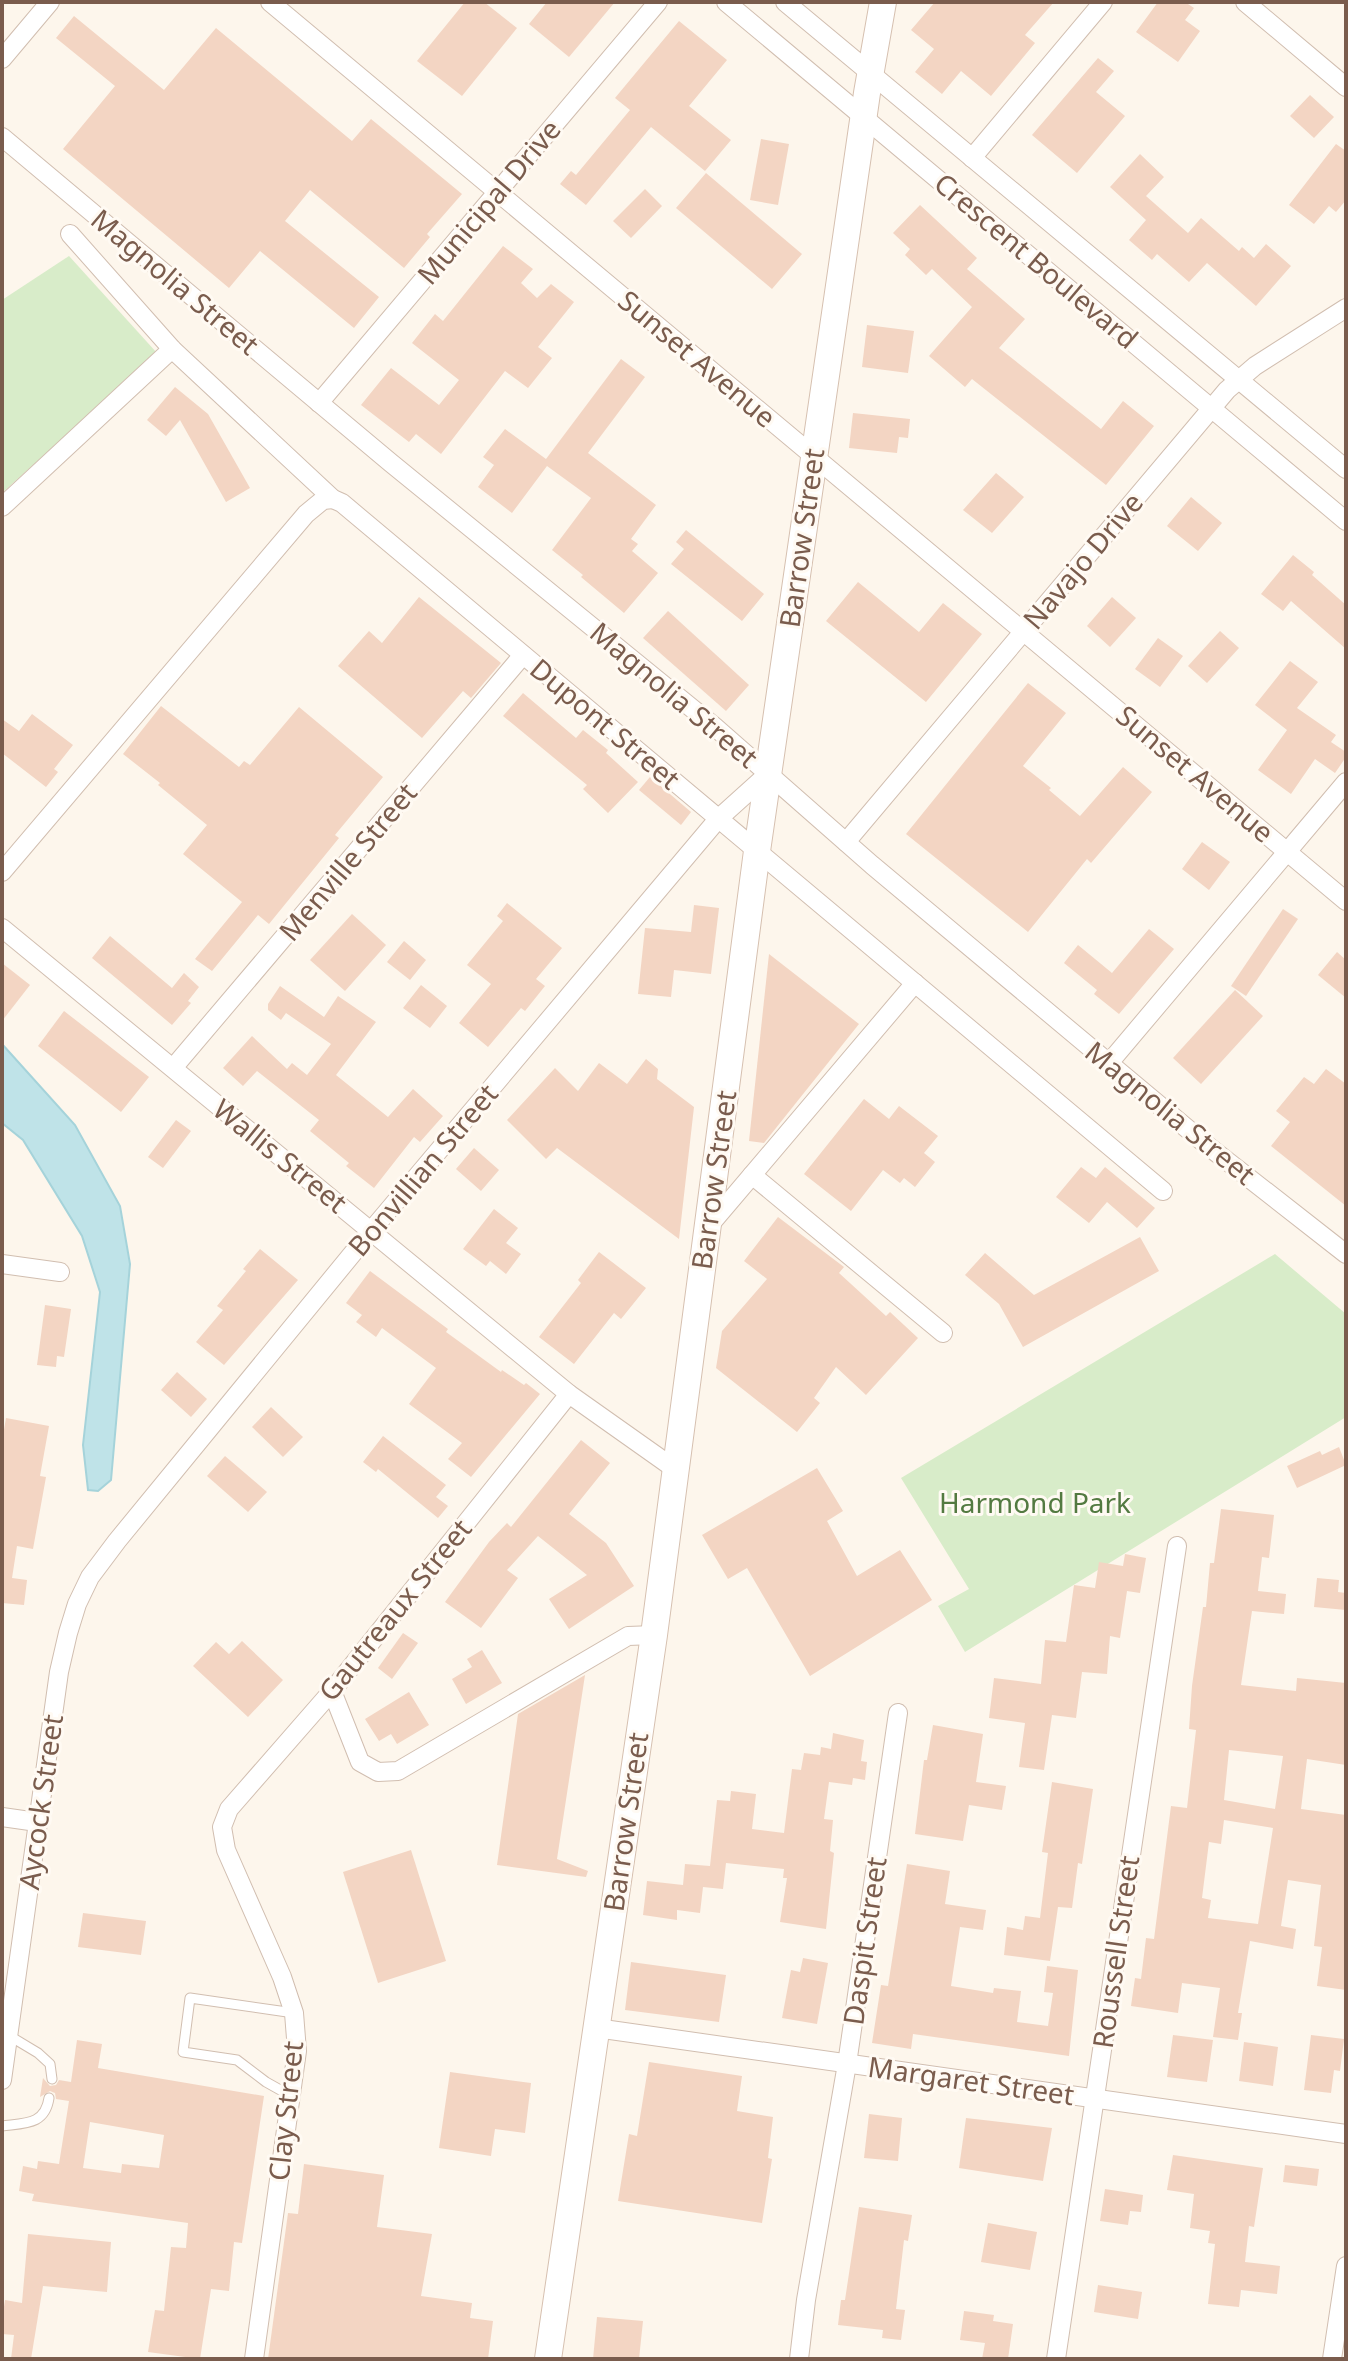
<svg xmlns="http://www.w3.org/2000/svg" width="1348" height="2361" font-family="'Noto Sans',sans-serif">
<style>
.green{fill:#d8ecc9}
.water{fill:#bfe3e8;stroke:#a5d3da;stroke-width:2}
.building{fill:#f3d5c3;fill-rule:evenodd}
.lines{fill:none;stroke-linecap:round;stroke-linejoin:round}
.lane-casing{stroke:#d1beb0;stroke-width:11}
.street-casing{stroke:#d1beb0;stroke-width:20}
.secondary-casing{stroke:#d6c0b0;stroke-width:28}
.lane{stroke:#fff;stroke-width:9}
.street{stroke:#fff;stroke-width:18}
.secondary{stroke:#fff;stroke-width:26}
.labels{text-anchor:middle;stroke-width:6;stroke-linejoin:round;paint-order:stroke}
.street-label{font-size:28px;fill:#7a5c4d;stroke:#fffaf3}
.park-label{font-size:28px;fill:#537a41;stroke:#fffaf3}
</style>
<rect width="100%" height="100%" fill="#fdf6ec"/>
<g class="green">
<path d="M69 256 157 353 2 493V300Z"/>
<path d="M1275 1254 1346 1314V1417L965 1652 938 1606 969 1589 901 1478Z"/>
</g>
<path class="water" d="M2 1044 75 1125 120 1206 130 1264 111 1480 98 1491 88 1490 83 1445 100 1292 82 1236 23 1140 2 1123Z"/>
<g class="building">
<path d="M465 2H484L517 28 462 96 417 61Z"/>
<path d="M547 2H615L569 57 529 24Z"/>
<path d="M935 2H1054L1025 35 1035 43 991 96 961 71 942 94 915 72 934 49 911 30Z"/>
<path d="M1158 2H1185L1194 8 1185 20 1200 31 1178 62 1136 32Z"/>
<path d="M74 16 164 90 216 28 352 141 371 119 462 194 427 234 430 237 404 268 310 190 285 221 379 297 354 328 260 251 229 288 63 149 115 86 56 38Z"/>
<path d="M679 21 727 60 689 106 731 140 705 171 651 127 586 205 560 184 571 171 576 175 630 110 615 98Z"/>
<path d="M1098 58 1114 71 1096 92 1125 116 1077 173 1032 135Z"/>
<path d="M1310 95 1334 117 1314 138 1290 116Z"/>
<path d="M761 139 789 144 778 205 750 200Z"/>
<path d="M1336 144 1346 151V200L1336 212 1329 206 1314 224 1289 205Z"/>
<path d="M1140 154 1164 177 1146 196 1188 233 1201 218 1239 251 1242 247 1254 258 1266 244 1291 266 1256 306 1207 263 1189 282 1157 254 1152 260 1129 240 1146 220 1110 187Z"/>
<path d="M706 173 802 254 772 289 676 208Z"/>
<path d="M645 189 662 206 631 238 613 221Z"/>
<path d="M920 205 977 258 967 269 1025 319 999 348 1101 429 1123 401 1154 426 1106 485 972 379 965 387 929 356 972 307 932 269 926 275 905 255 910 249 893 233Z"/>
<path d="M503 246 533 269 521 283 537 298 551 284 574 302 538 347 552 358 528 388 505 371 441 454 416 434 409 442 361 405 391 368 439 405 459 380 412 343 435 314 443 321Z"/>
<path d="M867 325 914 331 908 373 862 367Z"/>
<path d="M621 359 645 377 588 453 656 505 631 539 638 544 632 551 658 573 624 613 581 577 583 575 552 550 591 498 547 466 512 513 478 487 494 465 483 457 505 429 546 459Z"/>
<path d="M175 387 208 414 250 488 226 502 180 420 166 436 147 420Z"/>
<path d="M853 413 910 419 908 438 899 437 897 453 849 448Z"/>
<path d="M996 473 1024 497 992 533 963 510Z"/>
<path d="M1191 497 1222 523 1198 551 1167 526Z"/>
<path d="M686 530 764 594 742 621 671 564 684 549 676 542Z"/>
<path d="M1293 555 1314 572 1312 575 1346 605V649L1291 601 1283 611 1261 594Z"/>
<path d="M858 582 919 632 943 603 982 634 926 702 826 621Z"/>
<path d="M419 597 501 663 471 698 463 691 422 738 338 666 369 631 382 643Z"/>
<path d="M1112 597 1136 618 1110 647 1087 626Z"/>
<path d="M668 611 749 685 726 711 643 638Z"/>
<path d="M1220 631 1239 648 1207 683 1188 666Z"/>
<path d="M1158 638 1183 656 1160 687 1135 669Z"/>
<path d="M1290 661 1318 682 1297 708 1336 735 1331 742 1346 752V757L1335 773 1315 759 1291 794 1258 770 1287 730 1255 705Z"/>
<path d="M1028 683 1066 713 1023 766 1051 788 1049 790 1080 816 1123 767 1152 792 1091 863 1087 859 1028 932 906 834Z"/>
<path d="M523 693 576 738 583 730 608 750 606 753 638 782 608 813 583 789 587 785 503 716Z"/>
<path d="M161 706 239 767 244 761 250 765 299 707 383 777 335 835 339 838 269 924 258 915 212 971 195 959 242 902 183 854 207 825 158 785 160 783 123 754Z"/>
<path d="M32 714 73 745 54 769 58 772 46 787 2 753V719L19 731Z"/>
<path d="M650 777 691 812 681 825 639 790Z"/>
<path d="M1202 842 1230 862 1209 890 1182 869Z"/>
<path d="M507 903 562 948 536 979 545 986 525 1011 521 1008 488 1047 459 1023 491 984 467 965 503 921 497 916Z"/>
<path d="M694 905 719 908 711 974 674 970 671 997 638 994 645 928 691 932Z"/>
<path d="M1283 909 1298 919 1246 996 1231 986Z"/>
<path d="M352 914 386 945 345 991 310 960Z"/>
<path d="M1149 929 1174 949 1119 1014 1094 994 1097 990 1064 963 1078 945 1112 973Z"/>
<path d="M110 936 172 988 184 973 199 987 188 1001 191 1003 172 1025 92 958Z"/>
<path d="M404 941 426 960 410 980 387 962Z"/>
<path d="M1337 952 1346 960V998L1318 975Z"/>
<path d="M769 954 859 1024 764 1143 749 1141Z"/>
<path d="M2 963 30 985 2 1021Z"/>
<path d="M421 985 447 1006 430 1028 403 1008Z"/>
<path d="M280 986 324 1017 338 996 376 1022 336 1075 388 1117 413 1089 443 1116 420 1142 414 1137 374 1188 346 1166 349 1163 310 1131 319 1120 257 1071 243 1086 223 1068 252 1036 287 1069 292 1063 307 1075 331 1044 286 1013 281 1020 268 1010V1004Z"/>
<path d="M1235 990 1263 1016 1201 1084 1173 1058Z"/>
<path d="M64 1011 149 1077 121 1112 38 1046Z"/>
<path d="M646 1059 658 1069 657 1079 694 1107 679 1239 557 1148 546 1159 507 1120 555 1068 578 1091 599 1063 627 1084Z"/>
<path d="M1326 1069 1346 1084V1206L1271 1146 1290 1122 1276 1111 1304 1077 1314 1084Z"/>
<path d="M864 1099 889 1119 899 1106 938 1136 924 1153 935 1162 915 1187 904 1178 900 1183 883 1170 851 1211 804 1174Z"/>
<path d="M176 1120 191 1131 163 1168 148 1157Z"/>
<path d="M474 1148 499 1170 481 1191 456 1169Z"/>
<path d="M1081 1167 1096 1178 1105 1167 1155 1208 1137 1228 1107 1202 1089 1223 1056 1197Z"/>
<path d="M494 1209 518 1228 506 1243 521 1254 506 1274 490 1261 486 1266 463 1249Z"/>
<path d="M778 1217 844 1267 839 1273 886 1316 890 1312 918 1338 866 1395 836 1367 814 1398 820 1403 797 1432 716 1368 722 1331 767 1279 744 1261Z"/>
<path d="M1140 1237 1159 1271 1023 1347 999 1304 965 1275 985 1253 1034 1295Z"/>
<path d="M260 1249 298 1280 224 1365 196 1342 223 1310 217 1306 246 1271 243 1269Z"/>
<path d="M599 1252 646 1288 621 1319 614 1313 574 1364 539 1337 581 1283 578 1280Z"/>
<path d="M370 1271 448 1329 446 1332 501 1372 502 1370 524 1385 526 1383 540 1394 471 1477 448 1459 462 1443 409 1404 436 1368 382 1328 376 1337 356 1322 362 1315 346 1303Z"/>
<path d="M45 1305 71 1309 64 1357 57 1356 56 1367 37 1365Z"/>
<path d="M177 1372 207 1399 191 1417 161 1390Z"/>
<path d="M271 1407 303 1437 283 1457 252 1427Z"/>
<path d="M6 1418 49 1426 40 1476 46 1477 33 1549 17 1546 12 1578 27 1580 24 1605 2 1603V1441Z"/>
<path d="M383 1436 446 1485 436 1497 448 1506 438 1518 378 1469 376 1472 363 1462Z"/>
<path d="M581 1440 610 1463 569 1514 606 1543 634 1586 569 1629 549 1599 587 1575 538 1536 507 1570 518 1578 481 1628 445 1602 489 1542 507 1523 511 1527Z"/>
<path d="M1339 1447 1346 1465 1297 1488 1287 1466 1320 1451 1322 1455Z"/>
<path d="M225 1456 267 1492 248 1512 207 1476Z"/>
<path d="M817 1468 843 1511 827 1521 857 1576 900 1550 932 1600 810 1676 747 1568 728 1579 702 1535Z"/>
<path d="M1221 1509 1274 1515 1269 1558 1262 1557 1258 1591 1286 1594 1284 1614 1252 1611 1241 1685 1296 1691 1297 1678 1346 1683V1765L1307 1759 1301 1809 1346 1815V1990L1317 1986 1322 1947 1314 1946 1321 1885 1288 1880 1281 1926 1296 1929 1293 1949 1250 1941 1238 2013H1242L1238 2040 1213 2037 1220 1988 1182 1983 1178 2013 1131 2006 1135 1978 1141 1979 1146 1938 1154 1939 1171 1806 1187 1808 1196 1730 1189 1729 1192 1686 1203 1607H1206L1210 1563H1214ZM1229 1750 1283 1756 1275 1809 1224 1800ZM1224 1820 1273 1828 1258 1924 1208 1918 1211 1900 1202 1898 1209 1842 1221 1844Z"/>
<path d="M1125 1554 1146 1558 1140 1593 1127 1591 1120 1638 1110 1636 1107 1674 1082 1672 1076 1718 1052 1715 1044 1770 1019 1767 1025 1723 989 1718 994 1678 1041 1684 1045 1640 1066 1642 1074 1585 1095 1588 1099 1562 1123 1566Z"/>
<path d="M1317 1578 1339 1580 1338 1592 1346 1593V1610L1314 1607Z"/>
<path d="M403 1633 418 1643 392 1679 378 1668Z"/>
<path d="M242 1641 283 1680 248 1717 193 1666 216 1642 229 1654Z"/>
<path d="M482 1650 502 1683 466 1704 452 1679 472 1667 467 1659Z"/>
<path d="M585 1675 557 1859 588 1871 586 1877 497 1865 518 1714Z"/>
<path d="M409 1692 429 1725 397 1744 391 1734 379 1741 365 1719Z"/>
<path d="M933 1725 983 1734 976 1782 1006 1786 1002 1810 969 1805 963 1841 915 1834 924 1760H927Z"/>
<path d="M833 1733 864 1740 861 1761 867 1762 865 1780 853 1778 852 1785 829 1782 824 1819 833 1820 830 1851 834 1853 826 1929 780 1922 787 1878H783L784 1869 726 1863 723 1889 703 1887 700 1913 677 1910V1920L643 1915 647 1881 683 1885 685 1864 710 1866 717 1800 730 1801 731 1791 756 1794 752 1829 784 1833 792 1769 801 1770 804 1753 820 1755 821 1747 831 1749Z"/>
<path d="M1052 1782 1093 1789 1082 1864 1078 1863 1072 1908 1058 1907 1050 1961 1004 1955 1007 1927 1023 1930 1025 1916 1040 1918 1048 1853 1042 1852Z"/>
<path d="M411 1850 446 1961 378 1983 343 1872Z"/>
<path d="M907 1864 950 1871 945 1904 986 1910 983 1930 960 1927 951 1986 993 1993 994 1988 1021 1991 1017 2022 1048 2026 1053 1993 1044 1992 1047 1966 1078 1970 1069 2056 913 2034 911 2049 872 2043 881 1985 888 1986Z"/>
<path d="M83 1913 146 1921 141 1955 78 1947Z"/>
<path d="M803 1958 828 1963 817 2024 782 2018 791 1970 800 1972Z"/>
<path d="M631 1962 726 1975 719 2022 625 2010Z"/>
<path d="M1173 2035 1213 2040 1207 2082 1167 2077Z"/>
<path d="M1311 2035 1344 2039 1340 2071 1334 2070 1331 2093 1304 2090Z"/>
<path d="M77 2040 102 2044 98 2068 264 2096 242 2243 234 2242 229 2291 211 2289 200 2359 148 2352 155 2310 164 2311 171 2247 186 2248 188 2223 32 2201 34 2194 19 2191 23 2166 37 2169 38 2161 59 2164 69 2101 56 2099 55 2093 50 2091 40 2097 43 2078 50 2086 56 2085 59 2080 71 2082ZM90 2122 164 2135 159 2168 122 2164 121 2173 83 2168Z"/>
<path d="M1244 2042 1278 2047 1273 2086 1239 2081Z"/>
<path d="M649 2062 742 2076 737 2111 773 2117 768 2158 772 2159 762 2223 618 2201 629 2134 637 2136Z"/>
<path d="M450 2072 531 2083 525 2133 495 2129 491 2156 439 2148Z"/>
<path d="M869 2114 902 2118 898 2161 864 2158Z"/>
<path d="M966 2118 1052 2128 1043 2181 959 2168Z"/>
<path d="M1173 2155 1263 2168 1254 2227 1249 2226 1245 2262 1280 2266 1277 2294 1241 2290 1239 2307 1208 2304 1215 2244 1208 2243 1210 2231 1190 2228 1194 2194 1167 2190Z"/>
<path d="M304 2164 384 2175 377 2227 432 2234 421 2296 472 2303 470 2318 493 2321 488 2359H268L288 2213 298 2214Z"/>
<path d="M1285 2165 1319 2169 1317 2186 1283 2182Z"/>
<path d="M1105 2189 1143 2195 1141 2212 1130 2211 1128 2225 1100 2221Z"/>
<path d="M859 2207 912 2215 908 2241 904 2240 896 2309 905 2310 901 2340 882 2338 883 2330 838 2325 841 2300H845Z"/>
<path d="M988 2223 1037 2232 1030 2270 981 2262Z"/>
<path d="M28 2234 111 2242 107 2292 43 2286 31 2359H11L14 2335 2 2334V2320L5 2300 22 2303Z"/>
<path d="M1098 2285 1142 2292 1138 2319 1094 2312Z"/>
<path d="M964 2311 994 2315 993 2321 1013 2324 1008 2359H982L985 2343 960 2340Z"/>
<path d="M597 2317 643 2321 639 2359H593Z"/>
</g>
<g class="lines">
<defs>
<g id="lane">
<path d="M8 2035 38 2053 50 2064 52 2079"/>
<path d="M291 2096 266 2082 237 2060 183 2052 190 1998 294 2013"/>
<path d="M2 2126C25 2123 45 2125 49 2098"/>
</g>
<g id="street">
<path d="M270 2 1346 901"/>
<path d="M726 2 1346 521"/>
<path d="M785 2 1346 469"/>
<path d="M1245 2 1346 87"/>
<path d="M2 59 50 2"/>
<path d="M2 137 391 463 715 727 872 865 1208 1146 1346 1254"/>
<path d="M972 158 1103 2"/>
<path d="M70 234 172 349 333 499 342 503 1163 1191"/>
<path d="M319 403 658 2"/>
<path d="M2 507 172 349"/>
<path d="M846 842 1227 390 1255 366 1346 308"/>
<path d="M2 872 306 514 323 500 333 499"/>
<path d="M2 928 569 1394 675 1469"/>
<path d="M1109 1063 1346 782"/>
<path d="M173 1068 523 655"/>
<path d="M752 1175 943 1333"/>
<path d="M708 1227 915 983"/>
<path d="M2 1264 60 1272"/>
<path d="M332 1691 360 1762 378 1772 398 1771 628 1636 654 1635"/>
<path d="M2 1817 37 1822"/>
<path d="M596 2028 1346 2134"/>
<path d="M2 2080 59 1672 68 1633 77 1604 90 1577 117 1541 371 1231 718 819 768 774"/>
<path d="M254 2359 297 2051 294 2013 282 1977 226 1850 222 1827 229 1809 332 1691 569 1394"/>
<path d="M799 2359 806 2300 847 2064 898 1713"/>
<path d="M1056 2359 1177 1546"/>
<path d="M1332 2359 1346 2266"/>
</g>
<path id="secondary" d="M548 2359 654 1635 757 851 867 93 883 2"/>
</defs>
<use href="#lane" class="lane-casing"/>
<use href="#street" class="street-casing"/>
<use href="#secondary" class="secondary-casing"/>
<use href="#lane" class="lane"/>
<use href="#street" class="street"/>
<use href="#secondary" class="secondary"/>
</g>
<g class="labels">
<g class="street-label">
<text transform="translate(489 202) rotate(-50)" y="10">Municipal Drive</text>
<text transform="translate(1036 261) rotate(40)" y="10">Crescent Boulevard</text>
<text transform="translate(175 282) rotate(40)" y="10">Magnolia Street</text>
<text transform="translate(697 359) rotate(40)" y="10">Sunset Avenue</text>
<text transform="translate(802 538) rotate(-82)" y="10">Barrow Street</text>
<text transform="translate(1083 561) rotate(-50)" y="10">Navajo Drive</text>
<text transform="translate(674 695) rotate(40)" y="10">Magnolia Street</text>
<text transform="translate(605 724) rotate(40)" y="10">Dupont Street</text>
<text transform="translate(1195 774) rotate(40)" y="10">Sunset Avenue</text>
<text transform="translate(348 862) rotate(-50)" y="10">Menville Street</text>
<text transform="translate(1170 1113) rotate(39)" y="10">Magnolia Street</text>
<text transform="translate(280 1156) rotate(39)" y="10">Wallis Street</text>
<text transform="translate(423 1170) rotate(-50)" y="10">Bonvillian Street</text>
<text transform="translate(714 1180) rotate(-82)" y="10">Barrow Street</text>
<text transform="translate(395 1610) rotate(-51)" y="10">Gautreaux Street</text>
<text transform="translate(41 1802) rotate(-82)" y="10">Aycock Street</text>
<text transform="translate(626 1822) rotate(-82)" y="10">Barrow Street</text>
<text transform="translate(865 1941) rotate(-82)" y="10">Daspit Street</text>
<text transform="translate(1116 1952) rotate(-82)" y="10">Roussell Street</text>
<text transform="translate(971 2081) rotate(8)" y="10">Margaret Street</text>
<text transform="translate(286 2111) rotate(-84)" y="10">Clay Street</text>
</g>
<g class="park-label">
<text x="1035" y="1513">Harmond Park</text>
</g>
</g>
<rect width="1348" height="2361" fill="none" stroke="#7a5c4d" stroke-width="8"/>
</svg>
